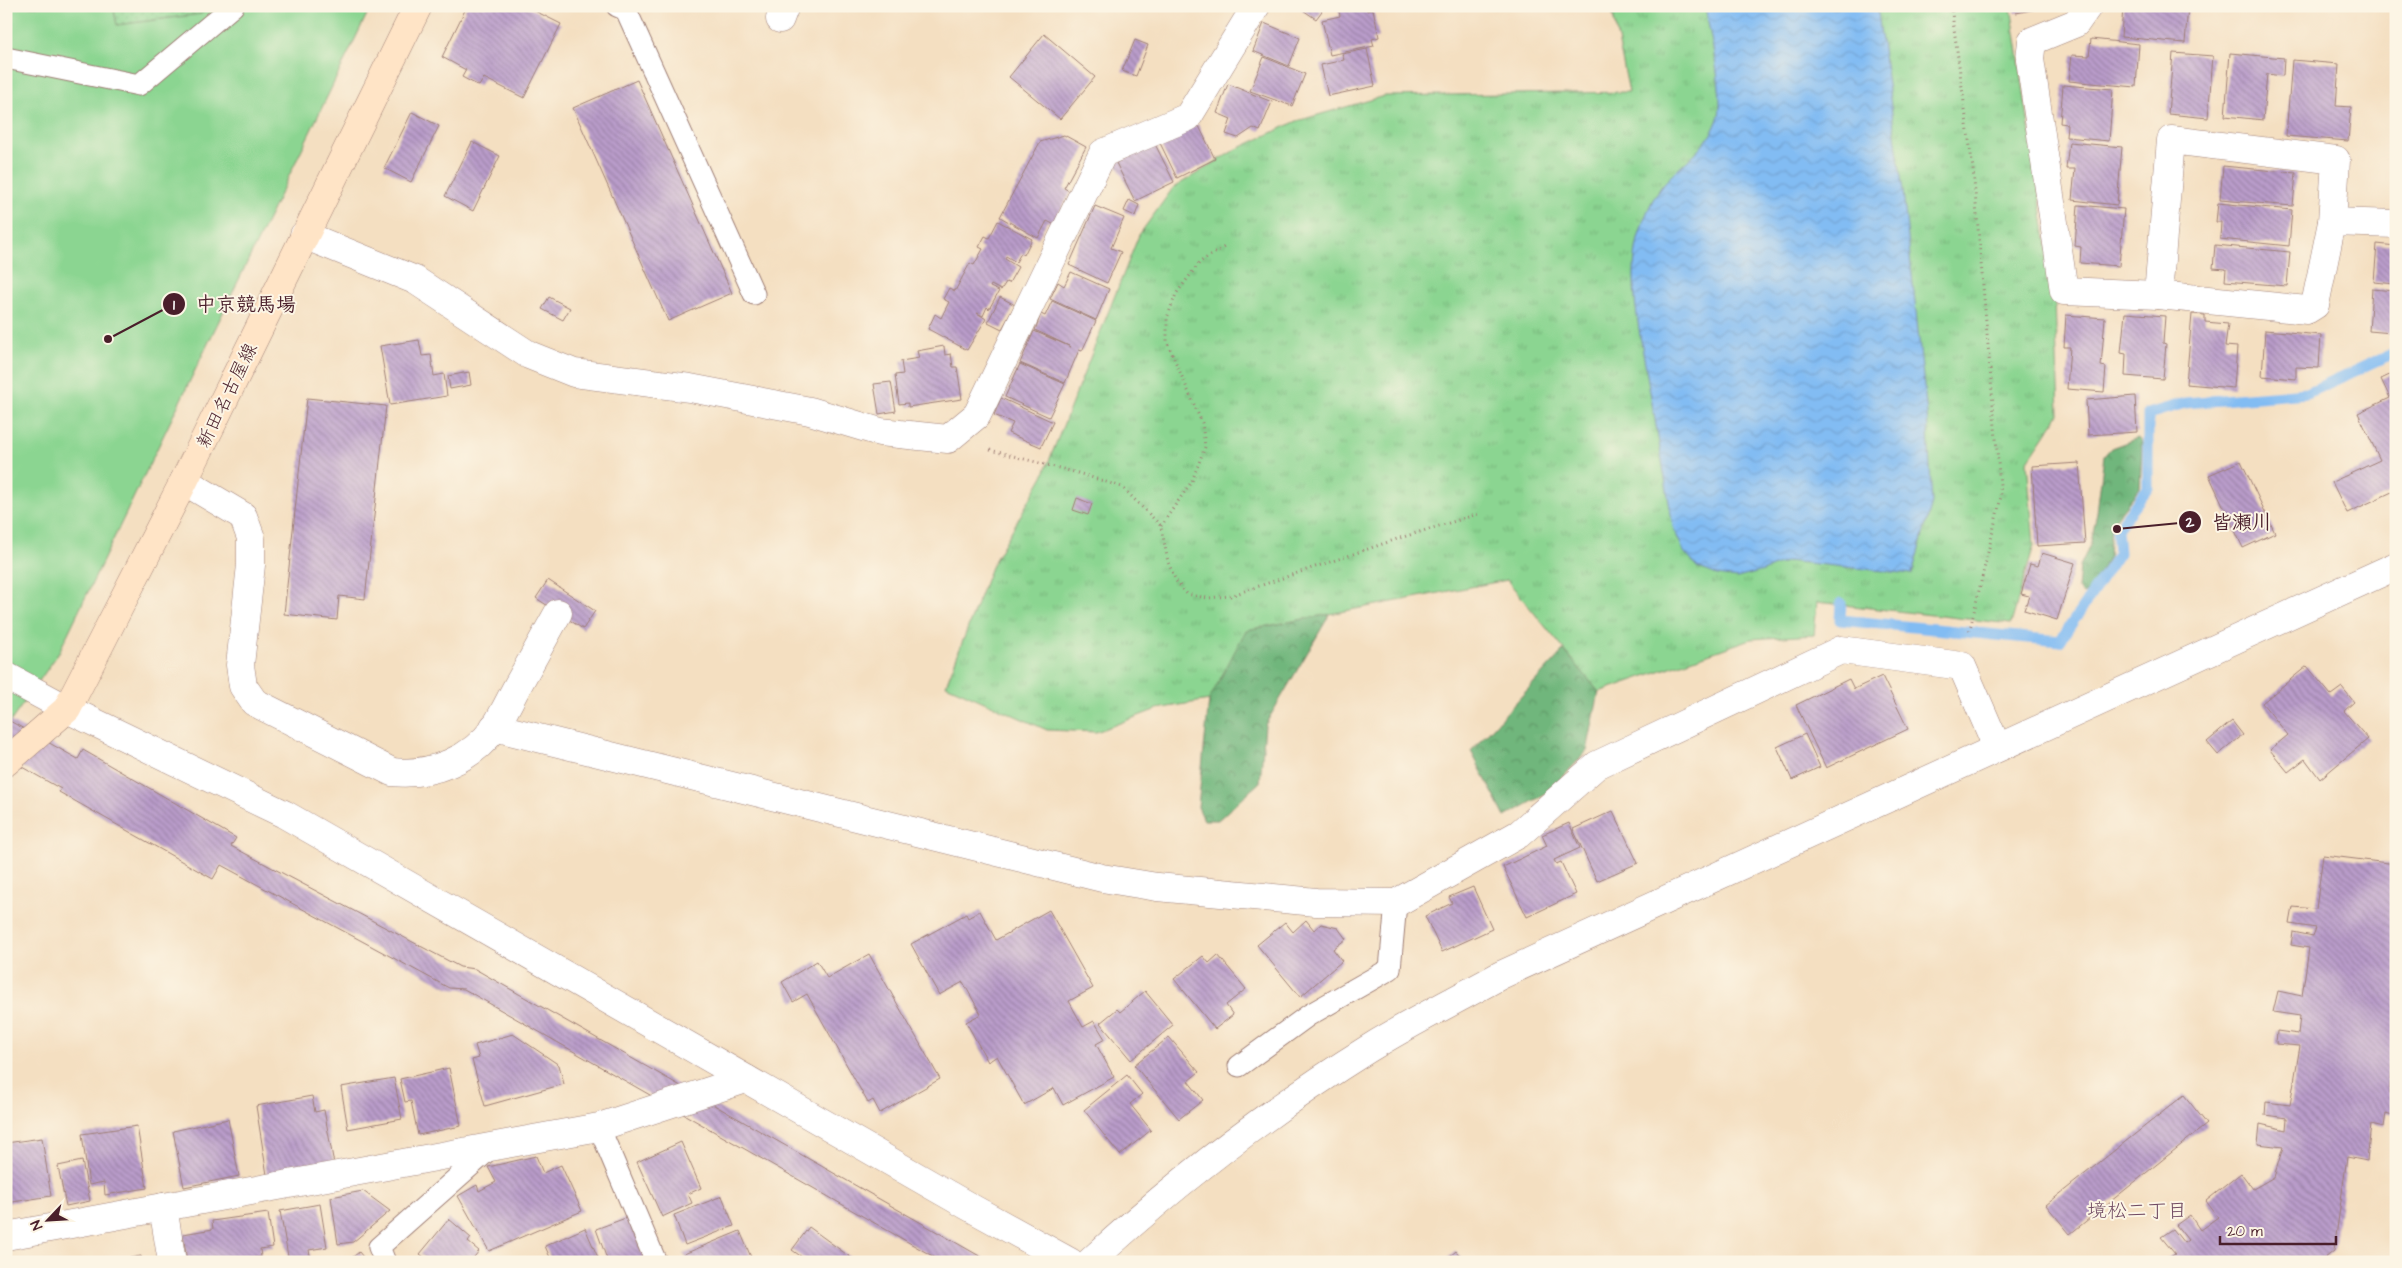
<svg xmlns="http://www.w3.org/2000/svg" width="2402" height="1268" font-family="'Architects Daughter','Klee One',sans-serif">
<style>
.grass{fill:url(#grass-dots);stroke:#6a7a5e}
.forest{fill:url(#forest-crowns);stroke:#5d6a53}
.park{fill:url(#park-tufts);stroke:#6a7a5e}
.garden{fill:#8bd591;stroke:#6a7a5e}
.water{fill:url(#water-waves);stroke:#666e8f}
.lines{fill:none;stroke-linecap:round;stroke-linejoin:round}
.stream{stroke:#82bcf3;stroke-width:11}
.building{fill:url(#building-back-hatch)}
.service-casing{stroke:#9f7f76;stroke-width:23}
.minor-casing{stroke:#9f7f76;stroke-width:29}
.tertiary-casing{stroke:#9f7f76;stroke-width:29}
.secondary-casing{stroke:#9f7f76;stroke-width:29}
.path{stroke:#9f7f76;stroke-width:3;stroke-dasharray:1 4;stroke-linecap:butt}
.service{stroke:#fff;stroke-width:21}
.minor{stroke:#fff;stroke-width:28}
.tertiary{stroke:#fff;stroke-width:28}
.secondary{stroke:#ffe4c6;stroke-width:28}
.labels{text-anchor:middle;stroke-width:4;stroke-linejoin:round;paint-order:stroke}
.street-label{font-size:19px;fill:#4a1f2b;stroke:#fcf5e5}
.neighbourhood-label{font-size:20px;fill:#714b63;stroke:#fcf5e5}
.leader{fill:none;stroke:#4a1f2b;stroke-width:2}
.callout-dot{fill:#4a1f2b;stroke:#fcf5e5;stroke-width:2}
.mark-label{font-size:15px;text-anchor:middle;font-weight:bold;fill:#fff}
.callout-label{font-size:20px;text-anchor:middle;font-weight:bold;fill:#4a1f2b;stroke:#fcf5e5;stroke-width:4;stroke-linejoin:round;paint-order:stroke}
</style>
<defs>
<pattern id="grass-dots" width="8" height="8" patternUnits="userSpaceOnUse" patternTransform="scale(1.25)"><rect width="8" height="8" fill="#8bd591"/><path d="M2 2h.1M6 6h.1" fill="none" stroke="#79b67d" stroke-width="1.8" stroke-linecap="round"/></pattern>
<pattern id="forest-crowns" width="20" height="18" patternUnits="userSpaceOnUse" patternTransform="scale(1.25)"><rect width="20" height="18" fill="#70b67b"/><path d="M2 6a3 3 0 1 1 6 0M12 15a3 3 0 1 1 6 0" fill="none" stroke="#5e9365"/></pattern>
<pattern id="park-tufts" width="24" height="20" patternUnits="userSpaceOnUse" patternTransform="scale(1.25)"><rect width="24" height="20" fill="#8bd591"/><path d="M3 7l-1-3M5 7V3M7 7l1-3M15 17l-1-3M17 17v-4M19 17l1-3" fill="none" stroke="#79b67d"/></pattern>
<pattern id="water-waves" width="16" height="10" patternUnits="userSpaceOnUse" patternTransform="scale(1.25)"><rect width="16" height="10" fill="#82bcf3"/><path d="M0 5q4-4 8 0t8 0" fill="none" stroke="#72a1d0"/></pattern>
<pattern id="building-back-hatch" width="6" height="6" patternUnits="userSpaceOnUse" patternTransform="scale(1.25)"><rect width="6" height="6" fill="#b99cca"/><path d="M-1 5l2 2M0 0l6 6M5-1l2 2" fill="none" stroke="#987fa4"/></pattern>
</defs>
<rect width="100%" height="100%" fill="#fcf5e5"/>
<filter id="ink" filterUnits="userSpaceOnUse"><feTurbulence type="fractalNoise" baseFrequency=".02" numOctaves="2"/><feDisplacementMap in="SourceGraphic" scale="10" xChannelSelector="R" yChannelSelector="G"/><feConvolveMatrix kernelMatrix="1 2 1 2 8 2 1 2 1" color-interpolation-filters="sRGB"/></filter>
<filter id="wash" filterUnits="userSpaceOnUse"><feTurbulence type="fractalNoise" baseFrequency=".0096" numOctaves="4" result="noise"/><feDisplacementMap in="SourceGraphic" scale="20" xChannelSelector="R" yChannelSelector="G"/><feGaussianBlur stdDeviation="1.12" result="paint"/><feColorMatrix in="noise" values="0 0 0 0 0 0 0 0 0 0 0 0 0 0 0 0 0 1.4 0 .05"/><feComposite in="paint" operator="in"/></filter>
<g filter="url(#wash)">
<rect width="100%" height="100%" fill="#f4dfc1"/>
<path class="grass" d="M113 6H210L201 14 117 25Z"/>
<g class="forest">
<path d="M2138 438 2142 443 2140 488 2111 524 2109 557 2088 591 2083 594 2078 589 2080 566 2091 543 2097 512 2104 456 2111 448Z"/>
<path d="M1330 614 1265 725 1260 782 1218 820H1204L1198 807 1209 700 1146 653 1246 630Z"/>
<path d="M1564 650 1599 692 1587 751 1549 792 1505 817 1471 751Z"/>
</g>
<path class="park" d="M1611 6H2011L2055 300 2059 414 2027 462 2034 545 2011 624 1817 602 1814 635 1751 639 1599 692 1507 580 1246 630 1209 700 1157 709 1096 732 1047 730 946 685 991 567 1043 476 1139 235 1173 188 1235 150 1297 121 1384 96 1629 92Z"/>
<path class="garden" d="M6 6H113L117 25 201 14 210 6H371L58 654 6 728Z"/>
<path class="water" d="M1705 6H1877L1903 191 1927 414 1932 503 1912 574 1787 561 1763 571 1737 578 1717 575 1697 567 1684 552 1673 527C1665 478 1657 430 1648 381 1641 336 1627 285 1638 239 1643 220 1652 196 1666 181 1686 160 1711 145 1719 115 1724 95 1709 30 1705 6Z"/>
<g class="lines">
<path class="stream" d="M1841 603 1840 620 2060 641 2119 553 2117 529 2148 488V414L2185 403 2307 393 2396 352"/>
</g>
<g id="blocks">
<g class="building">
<path d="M467 6H525L561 24 524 98 484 78 479 86 462 77 466 70 442 57Z"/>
<path d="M1297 6H1316L1322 11 1316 19Z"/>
<path d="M1340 6H1366L1367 11 1373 9 1379 37 1372 39 1374 46 1330 55 1322 20 1340 16 1338 7Z"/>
<path d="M2014 6H2047V7L2016 13Z"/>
<path d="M2123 6H2188L2185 43 2121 37Z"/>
<path d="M1264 23 1300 38 1289 66 1253 51Z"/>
<path d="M1044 34 1095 77 1060 119 1009 77Z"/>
<path d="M2091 39 2139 44 2136 87 2069 81 2072 55 2089 56Z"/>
<path d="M1135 40 1148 45 1136 76 1122 71Z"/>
<path d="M1367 49 1375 86 1328 96 1321 65 1344 60 1342 54Z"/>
<path d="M2173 53 2213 56 2208 118 2168 114Z"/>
<path d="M2230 53 2284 58 2283 76 2267 74 2263 120 2225 116Z"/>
<path d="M1264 57 1305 74 1292 106 1250 91Z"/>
<path d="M2292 60 2339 64 2336 106 2351 107 2348 141 2286 136Z"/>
<path d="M637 80 732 293 668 321 573 108Z"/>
<path d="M1228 84 1272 102 1260 131 1253 128 1238 138 1226 134 1231 119 1217 113Z"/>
<path d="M2063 85 2113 89 2109 141 2066 137 2067 124 2060 123Z"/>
<path d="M412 112 439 126 411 182 384 168Z"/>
<path d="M1198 124 1215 159 1177 178 1160 143Z"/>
<path d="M1064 135 1086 147 1064 188 1071 192 1053 224 1047 221 1038 238 1000 217 1040 142Z"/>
<path d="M472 142 500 156 473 211 445 196Z"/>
<path d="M2069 142 2122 147 2117 205 2072 200 2075 169H2066Z"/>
<path d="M1155 144 1174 182 1135 201 1116 163Z"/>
<path d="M2223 166 2296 173 2293 206 2220 200Z"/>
<path d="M1129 200 1139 205 1135 216 1124 211Z"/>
<path d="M2218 203 2292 210 2289 246 2220 239 2221 222H2216Z"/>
<path d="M2078 205 2124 209 2119 266 2080 263 2081 247 2075 246Z"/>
<path d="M1095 206 1124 218 1111 248 1121 252 1107 283 1069 265Z"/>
<path d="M998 221 1032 239 1024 255 1021 253 1016 262 1006 256 1005 259 1018 267 1009 283 1006 282 1001 290 991 285 990 287 999 291 989 309 987 307 983 316 977 313 986 319 967 350 928 329 935 314 941 318 949 302 943 299 949 288 955 291 970 263 974 265 983 249 979 247 985 236 989 238Z"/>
<path d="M2377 244 2396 246V284L2374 282Z"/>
<path d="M2215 245 2290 252 2287 286 2225 281 2226 269 2213 268Z"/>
<path d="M1071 272 1109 289 1096 320 1050 299 1058 282 1064 286Z"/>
<path d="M2372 289 2396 291V328L2392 327V333L2369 331Z"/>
<path d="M549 297 570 308 563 320 542 309Z"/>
<path d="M1000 297 1015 305 1002 329 988 322Z"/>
<path d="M1052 301 1096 321 1082 351 1079 350 1065 383 1020 363 1034 331 1071 347 1035 330 1041 314 1045 316Z"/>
<path d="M2125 313 2165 316 2163 343 2166 344 2163 379 2125 376 2126 354 2121 353Z"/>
<path d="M2192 314 2205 315V322L2228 324 2225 346 2237 347 2234 388 2186 384Z"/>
<path d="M2066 315 2105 318 2101 366 2106 367 2104 392 2067 389 2070 347H2064Z"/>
<path d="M2265 330 2321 335 2319 368 2296 367V379L2262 376Z"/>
<path d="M419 340 422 356 431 355 434 376 444 374 447 396 390 405 380 346Z"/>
<path d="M944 346 945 355 951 354 953 367H957L962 399 908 407V403L899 404 895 375 903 374 901 361 919 358 917 351Z"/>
<path d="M1020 364 1065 384 1049 417 1005 397Z"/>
<path d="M469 372 471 385 450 389 448 376Z"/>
<path d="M2396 372V494L2394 491 2347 513 2332 482 2380 460 2358 413 2390 398 2381 379Z"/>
<path d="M891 382 896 411 879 414 874 384Z"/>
<path d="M2135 396 2137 432 2088 435 2086 400Z"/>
<path d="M307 398 386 406 365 599 339 596 337 620 284 614Z"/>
<path d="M1001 398 1053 422 1041 447 1008 433 1013 423 994 415Z"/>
<path d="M2241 461 2275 533 2243 548 2209 475Z"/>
<path d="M2079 463 2085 543 2037 546 2032 466Z"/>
<path d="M1077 498 1092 504 1088 515 1073 510Z"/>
<path d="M2042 553 2075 563 2057 620 2024 610 2029 596 2021 594 2030 564 2038 566Z"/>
<path d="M548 580 595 611 583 629 536 598Z"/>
<path d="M2307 666 2331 695 2342 687 2354 702 2344 711 2368 739 2320 779 2305 759 2288 772 2270 750 2288 735 2262 703Z"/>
<path d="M1882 676 1908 729 1826 768 1796 705 1849 679 1854 689Z"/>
<path d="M8 720 78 759 83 750 236 838 231 846 460 967 475 969 990 1262H943L464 989 449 988 221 865 213 879 59 792 61 789 6 758Z"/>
<path d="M2232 721 2243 735 2218 755 2207 742Z"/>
<path d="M1805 734 1820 767 1792 780 1777 747Z"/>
<path d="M1613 811 1638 863 1597 881 1573 829Z"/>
<path d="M1569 823 1580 848 1554 860 1556 864 1561 862 1576 894 1527 917 1503 867 1547 846 1542 835Z"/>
<path d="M2323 855 2396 864V1046L2389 1093 2396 1094V1116L2386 1113 2384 1127 2371 1124 2367 1161 2347 1157 2334 1251 2320 1262H2162L2175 1254 2161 1237 2173 1229 2184 1243 2188 1240 2176 1225 2190 1215 2200 1230 2218 1217 2206 1201 2241 1173 2253 1189 2274 1177 2283 1147 2258 1144 2260 1124 2286 1130 2287 1118 2265 1115 2266 1102 2290 1105 2300 1046 2276 1044 2277 1031 2298 1034 2300 1016 2273 1012 2278 991 2302 996 2309 948 2291 945 2293 932 2313 936 2316 928 2290 924 2293 907 2316 909Z"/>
<path d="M1473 887 1492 929 1442 952 1425 916 1452 903 1449 897Z"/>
<path d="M1049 910 1093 988 1069 1001 1083 1027 1094 1021 1105 1039 1096 1044 1114 1077 1063 1105 1054 1088 1024 1105 997 1056 988 1062 966 1022 981 1014 963 982 939 995 911 944 966 914 968 918 980 911 996 940Z"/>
<path d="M1306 920 1314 930 1321 924 1338 928 1346 939 1333 949 1342 961 1300 997 1257 945 1285 922 1293 932Z"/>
<path d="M869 954 940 1079 880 1113 873 1100 868 1103 807 994 793 1002 782 982 817 961 827 978Z"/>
<path d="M1218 955 1246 989 1226 1005 1233 1015 1215 1029 1174 979 1203 956 1209 963Z"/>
<path d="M1145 991 1173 1025 1131 1060 1100 1023 1117 1009 1120 1012Z"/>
<path d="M513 1034 559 1065 564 1084 485 1106 472 1060 479 1058 475 1045Z"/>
<path d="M1169 1037 1199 1072 1188 1081 1203 1100 1179 1119 1134 1065Z"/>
<path d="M449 1068 461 1126 418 1135 411 1101 405 1102 400 1079Z"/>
<path d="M1127 1075 1142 1094 1130 1104 1151 1130 1120 1155 1084 1110Z"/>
<path d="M394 1078 402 1119 348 1129 341 1087Z"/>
<path d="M2184 1095 2207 1124 2070 1234 2046 1205Z"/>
<path d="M312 1096 315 1112 324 1110 334 1164 267 1175 256 1106Z"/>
<path d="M228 1119 239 1176 184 1187 173 1131Z"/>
<path d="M137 1126 147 1188 105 1195 104 1182 89 1185 82 1134Z"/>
<path d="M42 1138 51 1196 6 1203V1143Z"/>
<path d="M681 1142 701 1188 688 1194 692 1203 662 1217 637 1162Z"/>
<path d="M536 1156 543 1173 561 1165 582 1211 489 1251 458 1196 477 1185 479 1191 496 1182 488 1167Z"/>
<path d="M82 1161 90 1201 66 1206 58 1166Z"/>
<path d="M363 1191 390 1211 353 1242 338 1244 331 1197Z"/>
<path d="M722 1196 734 1226 685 1245 674 1215Z"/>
<path d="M320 1204 327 1247 309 1250 311 1260 289 1262 280 1211Z"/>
<path d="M268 1213 273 1247 260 1249 261 1257 229 1262H187L183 1234 213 1229 212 1221Z"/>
<path d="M631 1216 647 1262H608L596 1229Z"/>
<path d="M449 1219 471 1238 468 1242 479 1251 470 1262H421L425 1258 420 1254Z"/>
<path d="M809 1227 857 1262H809L792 1250Z"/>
<path d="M585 1228 600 1262H552L545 1246Z"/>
<path d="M740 1231 753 1262H688L684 1254Z"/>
<path d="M1456 1251 1465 1262H1443Z"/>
<path d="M359 1252 367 1262H347Z"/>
<path d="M141 1256 142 1262H112V1261Z"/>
</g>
</g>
</g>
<g filter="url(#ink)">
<use href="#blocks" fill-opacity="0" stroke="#9f7f76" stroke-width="1"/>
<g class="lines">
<defs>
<g id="service">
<path d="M617 6 626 10 754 294"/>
<path d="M6 58 139 85 233 6"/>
<path d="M1239 1066 1309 1015 1390 969 1396 903"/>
<path d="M599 1127 656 1262"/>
<path d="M385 1262 379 1247 493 1146"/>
</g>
<g id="minor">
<path d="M2088 6 2076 23 2032 41 2030 59 2064 291 2158 295 2307 310 2315 305 2332 222 2396 224"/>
<path d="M780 19 785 6"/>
<path d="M304 235 415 280 529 355 574 373 690 388 810 411 880 432 948 439 977 415 1103 153 1188 117 1256 6"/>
<path d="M2158 295 2171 140 2336 160 2332 222"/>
<path d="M494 727 1102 878 1157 887 1316 902 1396 903 1519 834 1597 765 1841 650 1962 666 1997 747"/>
<path d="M163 1207 172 1262"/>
<path d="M6 1236 599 1127 746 1079"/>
</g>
<g id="tertiary">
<path d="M184 481 243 516 251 538V565L240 665 243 686 254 702 392 772C431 776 472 760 495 727 504 713 511 697 519 683 532 660 545 636 558 613"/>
<path d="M6 676 67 709 284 814 968 1206 1070 1262"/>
<path d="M1090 1262C1175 1183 1269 1111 1368 1049 1411 1022 1456 1000 1501 975L2396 566"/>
</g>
<path id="secondary" d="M6 762 67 709 184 481 418 6"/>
</defs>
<use href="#service" class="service-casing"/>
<use href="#minor" class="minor-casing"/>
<use href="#tertiary" class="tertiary-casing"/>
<use href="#secondary" class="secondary-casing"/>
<g class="path">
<path d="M1951 6 1973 169 2001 497 1969 633"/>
<path d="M990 450 1078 473 1122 487 1161 526 1168 562 1176 581 1187 594 1207 598 1230 596 1400 538 1478 514"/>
<path d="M1161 526 1192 481 1205 447 1202 423 1167 342V318L1176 294 1200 262 1226 246"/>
</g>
<use href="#service" class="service"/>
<use href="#minor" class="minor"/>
<use href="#tertiary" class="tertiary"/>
<use href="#secondary" class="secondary"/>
</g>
</g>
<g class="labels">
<g class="street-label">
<text transform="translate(226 395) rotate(-64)" y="7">新田名古屋線</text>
</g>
<g class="neighbourhood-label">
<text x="2137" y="1217">境松二丁目</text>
</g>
</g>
<path class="leader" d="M108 339L174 304M2117 529L2190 522"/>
<g class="callout-dot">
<circle cx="108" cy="339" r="5"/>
<circle cx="2117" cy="529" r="5"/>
<circle cx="174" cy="304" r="12"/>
<circle cx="2190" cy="522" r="12"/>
</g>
<g class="mark-label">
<text x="174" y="310">1</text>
<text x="2190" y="527">2</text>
</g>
<g class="callout-label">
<text x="246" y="311">中京競馬場</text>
<text x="2242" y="529">皆瀬川</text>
</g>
<rect width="2402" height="1268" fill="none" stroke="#fcf5e5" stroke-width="25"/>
<g transform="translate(48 1220) rotate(245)" stroke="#fcf5e5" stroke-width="4" paint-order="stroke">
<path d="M0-4L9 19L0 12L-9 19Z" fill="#4a1f2b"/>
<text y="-8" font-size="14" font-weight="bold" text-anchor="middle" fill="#4a1f2b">N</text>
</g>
<path d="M2220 1236v8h116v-8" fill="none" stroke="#4a1f2b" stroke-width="2.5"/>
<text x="2227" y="1236" font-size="15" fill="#4a1f2b" stroke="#fcf5e5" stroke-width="4" paint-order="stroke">20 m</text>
</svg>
